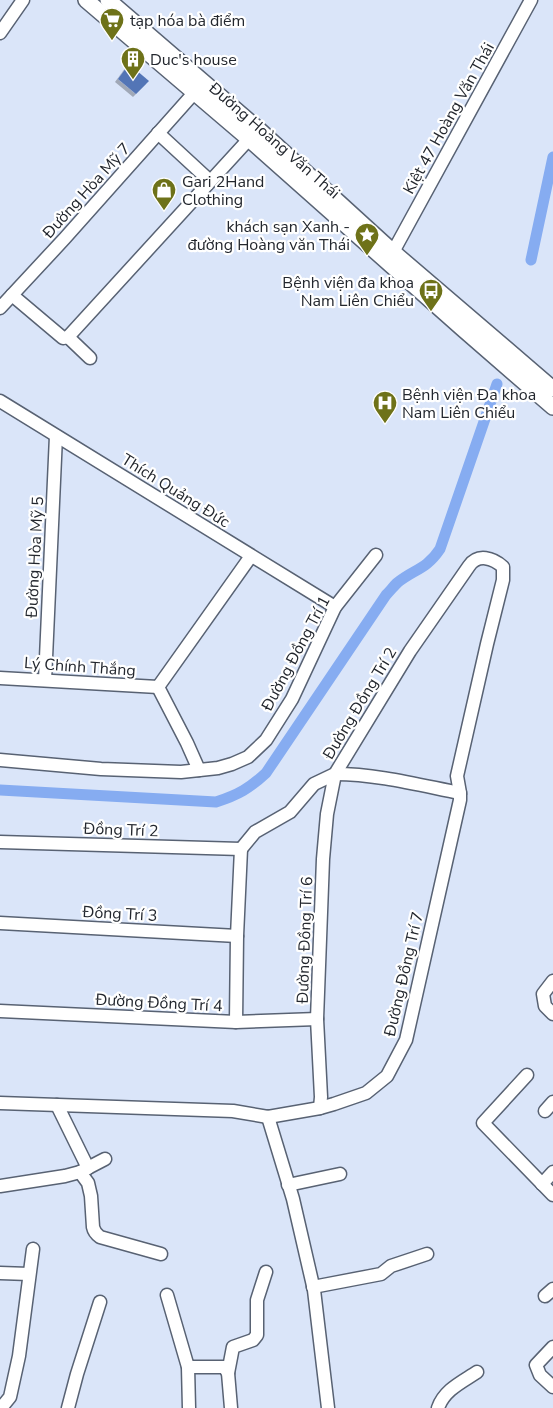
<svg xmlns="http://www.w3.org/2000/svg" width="553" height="1408" font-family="'Nunito Sans',sans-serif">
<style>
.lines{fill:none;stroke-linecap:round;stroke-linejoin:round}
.canal{stroke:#86acf1;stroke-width:11}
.building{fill:#5375b6;filter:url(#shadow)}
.minor-casing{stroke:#586273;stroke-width:15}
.major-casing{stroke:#586273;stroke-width:18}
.minor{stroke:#fff;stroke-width:12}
.major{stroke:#fff;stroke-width:15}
.labels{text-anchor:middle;stroke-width:4.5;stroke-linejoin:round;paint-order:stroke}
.poi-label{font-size:16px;fill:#23272e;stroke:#fff;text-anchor:start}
.street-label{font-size:16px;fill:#23272e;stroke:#fff}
</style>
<defs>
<filter id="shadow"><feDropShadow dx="-3" dy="3" stdDeviation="0" flood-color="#0004"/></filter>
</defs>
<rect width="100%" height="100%" fill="#dae5f9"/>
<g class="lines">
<g class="canal">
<path d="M531 260 553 157"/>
<path d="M0 790 216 802C238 795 250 788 266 773L386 595C390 591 393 587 397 583 414 569 426 570 440 549L497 384"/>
</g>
</g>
<path class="building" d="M129 64 149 81 136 94 118 79Z"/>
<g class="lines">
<defs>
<g id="minor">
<path d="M0 33 23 0"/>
<path d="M158 133 210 181"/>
<path d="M393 252 531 0"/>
<path d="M12 295 63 338 68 337 249 139"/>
<path d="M0 308 65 238 194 93"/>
<path d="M68 337 90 358"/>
<path d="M0 401 335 607"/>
<path d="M0 678 158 687"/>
<path d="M45 680 56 436"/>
<path d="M158 687 251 556"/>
<path d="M158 687 187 743 199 770"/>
<path d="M0 760 101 769 181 772 218 768 232 764 248 757 266 740 292 699 335 607 376 555"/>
<path d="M335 774C377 774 419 785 460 793"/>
<path d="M0 842 241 849"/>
<path d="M0 923 237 936"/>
<path d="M553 981 543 994 545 1006 553 1014"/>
<path d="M0 1011 236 1022 317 1019"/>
<path d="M236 1022 237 936 241 849"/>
<path d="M527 1075 483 1123 553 1195"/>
<path d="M0 1103 233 1111 268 1117 320 1108 334 1104 366 1093 387 1076 406 1040 460 800V793L457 776 487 644 503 580V567C493 558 478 553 469 566L410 651 335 774 314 784 290 812 255 832 241 849"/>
<path d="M57 1105 88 1168"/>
<path d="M320 1108 321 1097 317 1019 323 859 327 814 335 774"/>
<path d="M545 1111 553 1102"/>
<path d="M268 1117 293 1199 314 1290 328 1408"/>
<path d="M80 1172 88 1183 91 1196 93 1227C94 1232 96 1234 100 1237L161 1254"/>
<path d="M542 1184 553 1172"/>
<path d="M288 1185 340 1174"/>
<path d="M0 1186 65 1176 80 1172 105 1159"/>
<path d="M0 1273 29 1274"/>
<path d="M313 1287 381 1274 391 1266 427 1254"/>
<path d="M167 1295 188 1367 189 1408"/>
<path d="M545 1296 553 1289"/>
<path d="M553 1347 536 1365 540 1375 553 1387"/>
<path d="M188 1367H224L228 1373 231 1408"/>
<path d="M228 1373 233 1347 253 1340 257 1335V1300L266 1272"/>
<path d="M1 1408 10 1397 19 1356 33 1249"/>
<path d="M68 1408 77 1374 100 1302"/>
<path d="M438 1408C444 1390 462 1382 477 1372"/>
</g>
<g id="major">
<path d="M86 0 249 139 463 329 553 407"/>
<path d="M108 0 258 129 393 252 553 389"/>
</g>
</defs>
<use href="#minor" class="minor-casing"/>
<use href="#major" class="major-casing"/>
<use href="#minor" class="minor"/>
<use href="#major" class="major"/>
</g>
<defs>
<symbol id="supermarket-pin" viewBox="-11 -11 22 30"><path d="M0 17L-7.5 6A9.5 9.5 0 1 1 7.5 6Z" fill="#6e7219" stroke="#fff"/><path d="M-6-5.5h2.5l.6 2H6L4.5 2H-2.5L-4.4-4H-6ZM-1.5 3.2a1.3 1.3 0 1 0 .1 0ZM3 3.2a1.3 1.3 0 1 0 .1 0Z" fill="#fff"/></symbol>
<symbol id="building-pin" viewBox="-11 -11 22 30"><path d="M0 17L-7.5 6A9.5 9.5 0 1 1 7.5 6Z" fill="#6e7219" stroke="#fff"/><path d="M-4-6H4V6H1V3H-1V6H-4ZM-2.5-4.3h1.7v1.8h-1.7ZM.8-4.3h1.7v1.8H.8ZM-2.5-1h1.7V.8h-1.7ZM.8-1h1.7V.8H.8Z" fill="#fff"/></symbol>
<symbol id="shop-pin" viewBox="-11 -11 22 30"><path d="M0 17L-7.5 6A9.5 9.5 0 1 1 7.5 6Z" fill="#6e7219" stroke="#fff"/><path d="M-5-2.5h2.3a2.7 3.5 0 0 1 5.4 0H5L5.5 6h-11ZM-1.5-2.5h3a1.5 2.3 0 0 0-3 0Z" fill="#fff"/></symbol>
<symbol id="sight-pin" viewBox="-11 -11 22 30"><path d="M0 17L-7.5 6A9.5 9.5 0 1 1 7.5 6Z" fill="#6e7219" stroke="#fff"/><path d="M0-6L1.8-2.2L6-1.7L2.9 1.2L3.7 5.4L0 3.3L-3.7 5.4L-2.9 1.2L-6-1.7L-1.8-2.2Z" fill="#fff"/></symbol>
<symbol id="bus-pin" viewBox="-11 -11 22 30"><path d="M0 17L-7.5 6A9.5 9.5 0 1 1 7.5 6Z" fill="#6e7219" stroke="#fff"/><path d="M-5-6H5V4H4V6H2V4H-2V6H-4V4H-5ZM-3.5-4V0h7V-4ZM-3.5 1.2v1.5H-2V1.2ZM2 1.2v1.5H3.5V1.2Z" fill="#fff"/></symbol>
<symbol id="hospital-pin" viewBox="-11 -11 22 30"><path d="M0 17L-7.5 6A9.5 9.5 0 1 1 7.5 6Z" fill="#6e7219" stroke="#fff"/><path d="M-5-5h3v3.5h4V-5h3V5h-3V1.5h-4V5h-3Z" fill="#fff"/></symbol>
</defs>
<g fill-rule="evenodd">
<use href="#supermarket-pin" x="98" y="6" width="28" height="38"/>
<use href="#building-pin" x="119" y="45" width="28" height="38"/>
<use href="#shop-pin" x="150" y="176" width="28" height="38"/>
<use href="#sight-pin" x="353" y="221" width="28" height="38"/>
<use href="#bus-pin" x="417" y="277" width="28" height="38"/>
<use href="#hospital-pin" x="371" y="389" width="28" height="38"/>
</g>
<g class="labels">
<g class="poi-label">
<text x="130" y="26">tạp hóa bà điểm</text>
<text x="150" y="65">Duc's house</text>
<text x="182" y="187">Gari 2Hand<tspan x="182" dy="18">Clothing</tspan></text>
<text x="350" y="232" text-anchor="end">khách sạn Xanh -<tspan x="350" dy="18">đường Hoàng văn Thái</tspan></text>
<text x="414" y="288" text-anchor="end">Bệnh viện đa khoa<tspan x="414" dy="18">Nam Liên Chiểu</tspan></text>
<text x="402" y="400">Bệnh viện Đa khoa<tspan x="402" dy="18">Nam Liên Chiểu</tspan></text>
</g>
<g class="street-label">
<text transform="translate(448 118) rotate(-61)" y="6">Kiệt 47 Hoàng Văn Thái</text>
<text transform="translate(275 140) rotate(41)" y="6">Đường Hoàng Văn Thái</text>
<text transform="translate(86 190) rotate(-48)" y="6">Đường Hòa Mỹ 7</text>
<text transform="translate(176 490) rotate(32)" y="6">Thích Quảng Đức</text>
<text transform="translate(34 557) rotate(-87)" y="6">Đường Hòa Mỹ 5</text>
<text transform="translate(295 653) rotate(-62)" y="6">Đường Đồng Trí 1</text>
<text transform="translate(80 666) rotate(4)" y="6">Lý Chính Thắng</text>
<text transform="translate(359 703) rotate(-59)" y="6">Đường Đồng Trí 2</text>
<text transform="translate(121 829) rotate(2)" y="6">Đồng Trí 2</text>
<text transform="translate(120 913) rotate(3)" y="6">Đồng Trí 3</text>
<text transform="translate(304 940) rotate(-88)" y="6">Đường Đồng Trí 6</text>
<text transform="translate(403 974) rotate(-77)" y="6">Đường Đồng Trí 7</text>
<text transform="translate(159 1002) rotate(3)" y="6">Đường Đồng Trí 4</text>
</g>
</g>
</svg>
